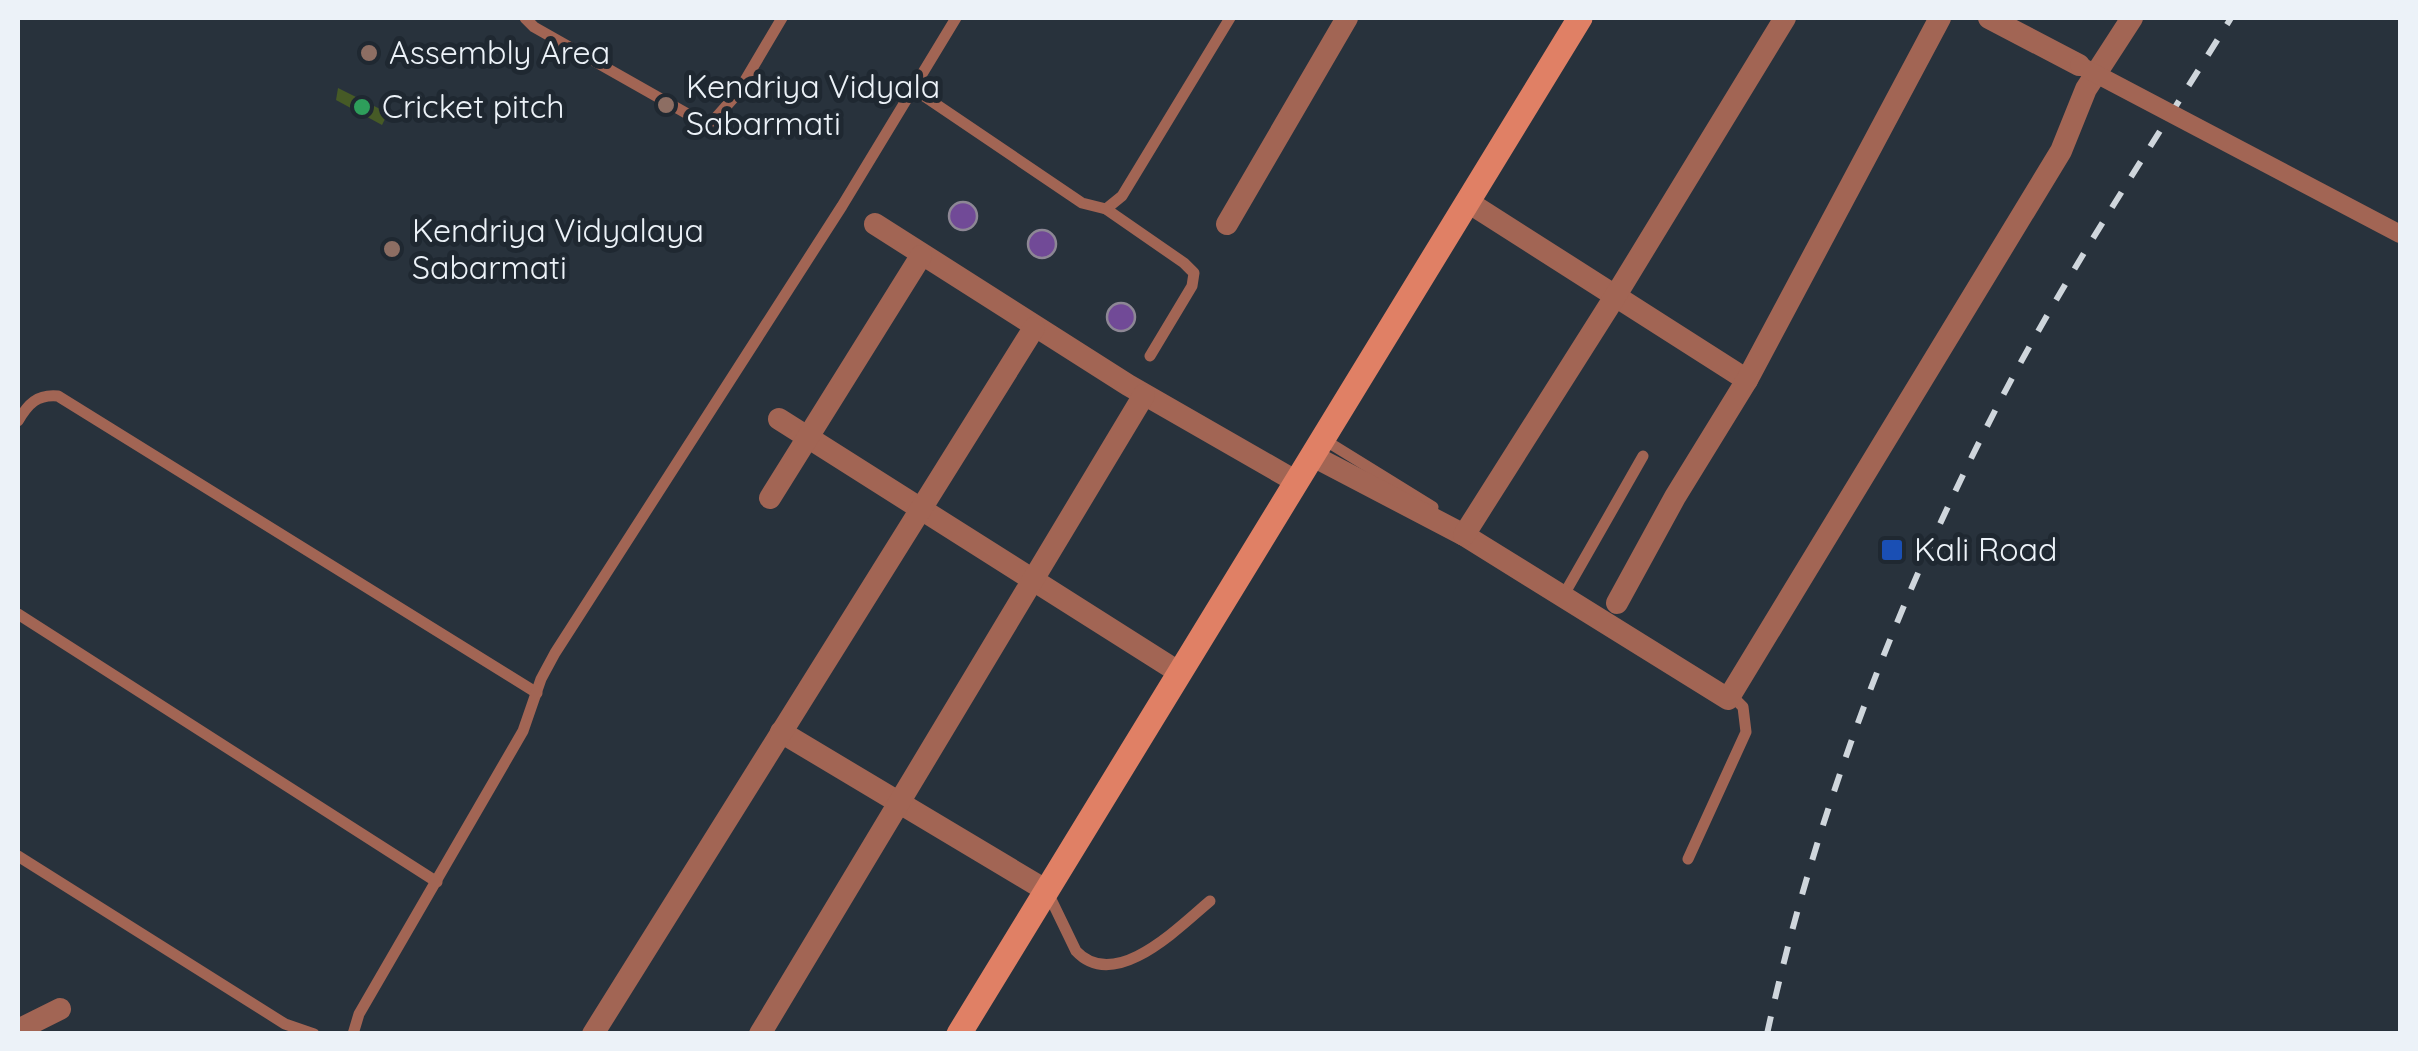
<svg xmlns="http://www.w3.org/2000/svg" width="2418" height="1051" font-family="Quicksand,sans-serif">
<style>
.green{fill:#465a26}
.building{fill:#714a97;stroke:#8d8795;stroke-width:2.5}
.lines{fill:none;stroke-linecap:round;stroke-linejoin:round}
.service{stroke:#a26554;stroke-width:11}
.minor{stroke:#a26554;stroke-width:22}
.secondary{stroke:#e08065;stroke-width:25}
.rail{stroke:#cfd6dc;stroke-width:6;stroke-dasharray:18 18;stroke-linecap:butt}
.pedestrian-bridge{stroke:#a26554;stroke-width:18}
.education-dot{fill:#8d6e63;stroke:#1f2831;stroke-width:4}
.leisure-dot{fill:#2e9e5b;stroke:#1f2831;stroke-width:4}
.transit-dot{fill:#1a4fb4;stroke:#1f2831;stroke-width:4}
.labels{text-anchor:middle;stroke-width:10;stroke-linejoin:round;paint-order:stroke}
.poi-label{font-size:32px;fill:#ecf2f8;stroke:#1f2831;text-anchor:start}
</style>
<rect width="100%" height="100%" fill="#28323c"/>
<path class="green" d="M338 88 388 113 382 125 336 100Z"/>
<g class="building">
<circle cx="963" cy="216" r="14"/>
<circle cx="1042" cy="244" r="14"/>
<circle cx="1121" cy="317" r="14"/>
</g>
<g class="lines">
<g class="service">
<path d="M525 18 534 27 700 121H713L737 94 782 18"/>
<path d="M915 90 1082 203 1106 209 1122 196 1230 18"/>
<path d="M1106 209 1184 263 1194 273 1192 286 1150 356"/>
<path d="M18 421C28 404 37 394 58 396L537 693"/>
<path d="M1323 439 1433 507"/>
<path d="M1566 591 1643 456"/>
<path d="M18 614 437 882"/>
<path d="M18 856 285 1024 314 1034"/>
<path d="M1688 859 1746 732 1743 707 1728 692"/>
<path d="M1047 891 1076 951C1115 993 1179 927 1210 901"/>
<path d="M353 1034 359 1014 523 731 541 679 555 653 842 206 956 18"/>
</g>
<g class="minor">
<path d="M1989 18 2079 65"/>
<path d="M1468 202 1747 380"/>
<path d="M875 224 1128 385 1297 482"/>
<path d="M1227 224 1347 18"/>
<path d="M779 419 1180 673"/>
<path d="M1313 456 1464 535 1728 699 2061 151 2086 89 2132 18"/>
<path d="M770 498 921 256"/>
<path d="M1464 535 1616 295 1785 18"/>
<path d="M1617 603 1675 497 1747 380 1940 18"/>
<path d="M781 732 1047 891"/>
<path d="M18 1030 60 1009"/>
<path d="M593 1034 1034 328"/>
<path d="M760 1034 1144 395"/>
</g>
<path class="secondary" d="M959 1034 1580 18"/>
<path class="rail" d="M1767 1034C1815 814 1897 600 2000 401 2069 269 2153 144 2231 18"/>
<path class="pedestrian-bridge" d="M2079 65 2400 234"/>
</g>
<g class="education-dot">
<circle cx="369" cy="53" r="10"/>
<circle cx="666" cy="105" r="10"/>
<circle cx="392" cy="249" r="10"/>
</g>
<circle class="leisure-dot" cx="362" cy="107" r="10"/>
<rect class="transit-dot" x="1880" y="538" width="24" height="24" rx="5"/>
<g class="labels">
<g class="poi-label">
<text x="389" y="64">Assembly Area</text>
<text x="686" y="98">Kendriya Vidyala<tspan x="686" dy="37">Sabarmati</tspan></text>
<text x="382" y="118">Cricket pitch</text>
<text x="412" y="242">Kendriya Vidyalaya<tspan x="412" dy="37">Sabarmati</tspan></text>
<text x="1914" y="561">Kali Road</text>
</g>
</g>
<rect width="2418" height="1051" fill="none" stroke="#ecf2f8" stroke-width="40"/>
</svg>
